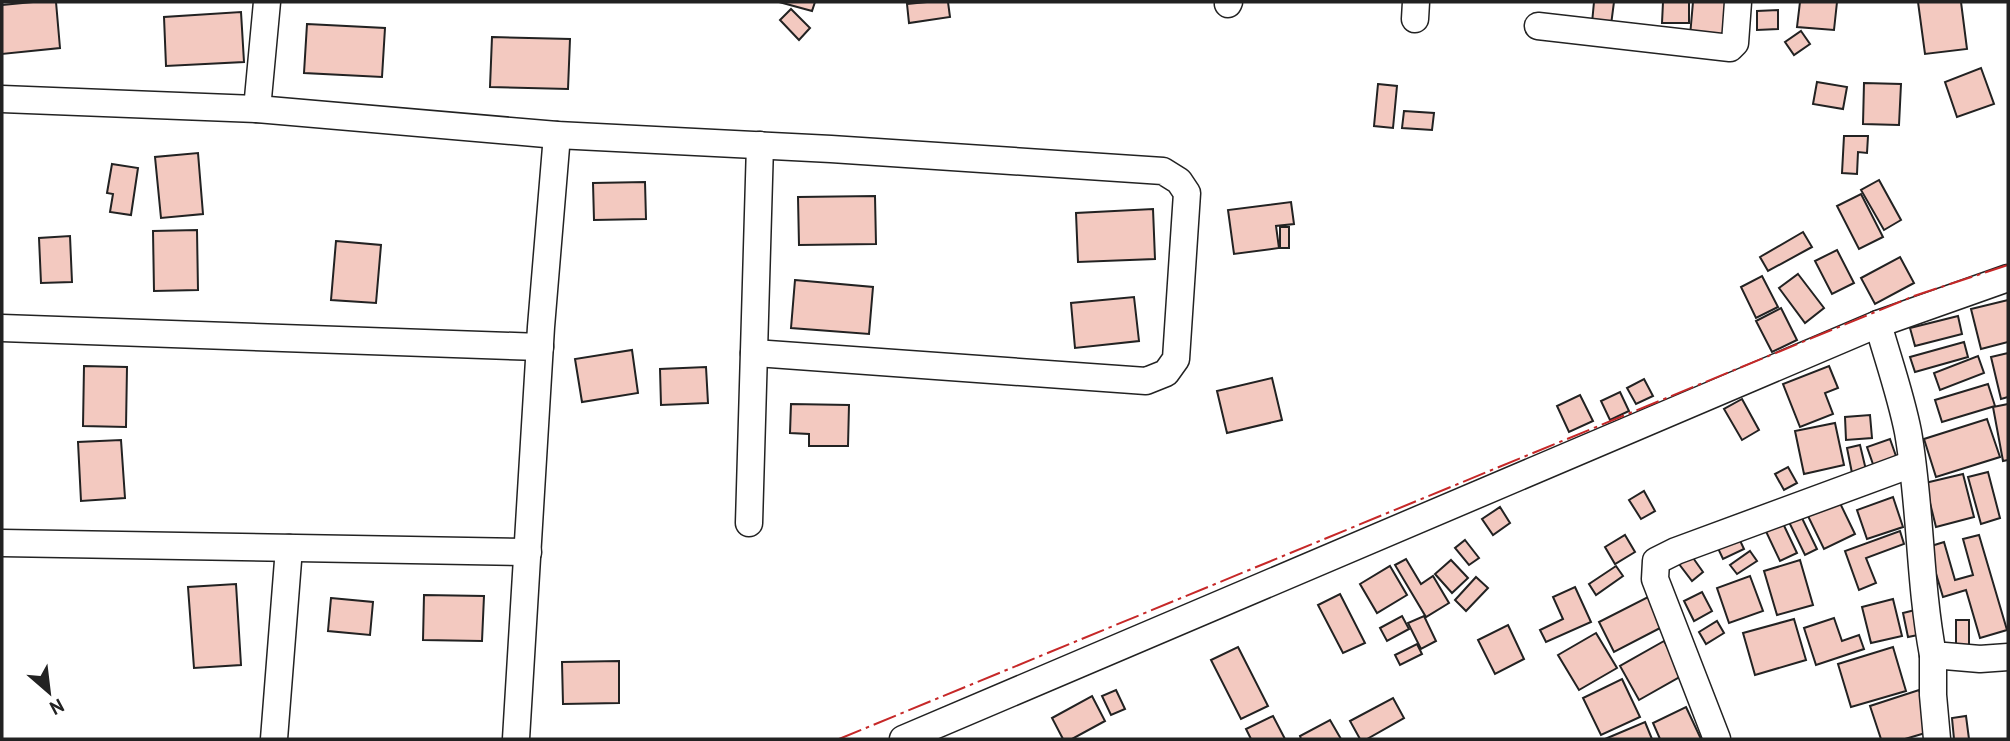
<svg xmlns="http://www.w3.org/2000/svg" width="2010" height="741" font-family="'PT Sans',sans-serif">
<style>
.building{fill:#f3c9c0;stroke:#222;stroke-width:2}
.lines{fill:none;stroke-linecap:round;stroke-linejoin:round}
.minor-casing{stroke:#222;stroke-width:29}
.minor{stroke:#fff;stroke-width:26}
.power{stroke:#c62828;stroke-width:2;stroke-dasharray:24 5 3.5 5;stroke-linecap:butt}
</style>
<rect width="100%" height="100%" fill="#fff"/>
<g class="building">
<path d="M33 2H56L60 48 2 54V5Z"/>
<path d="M779 2H815L812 11Z"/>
<path d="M927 2H948L950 17 909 23 907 4Z"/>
<path d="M1594 2H1614L1611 25 1592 23Z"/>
<path d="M1663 2H1689V23H1662Z"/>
<path d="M1693 2H1732V40L1690 36Z"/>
<path d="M1800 2H1837L1834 30 1797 27Z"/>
<path d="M1918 2H1961L1967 49 1925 54Z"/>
<path d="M791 9 810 28 799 40 780 20Z"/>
<path d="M1778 10V29L1757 30V11Z"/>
<path d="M241 12 244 62 166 66 164 17Z"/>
<path d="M307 24 385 28 382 77 304 73Z"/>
<path d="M1801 31 1810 44 1794 55 1785 42Z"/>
<path d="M492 37 570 39 568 89 490 87Z"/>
<path d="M1981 68 1994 104 1957 117 1945 82Z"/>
<path d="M1817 82 1847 87 1843 109 1813 104Z"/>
<path d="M1864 83 1901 84 1899 125 1863 124Z"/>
<path d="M1378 84 1397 86 1393 128 1374 126Z"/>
<path d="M1404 111 1434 113 1432 130 1402 128Z"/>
<path d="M1844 136H1868L1867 153 1858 152 1857 174 1842 173Z"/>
<path d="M198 153 203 214 161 218 155 157Z"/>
<path d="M112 164 138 168 131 215 110 212 113 194 107 193Z"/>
<path d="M1879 180 1901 220 1884 230 1861 190Z"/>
<path d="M645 182 646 219 594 220 593 183Z"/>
<path d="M1861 194 1883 237 1859 249 1837 206Z"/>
<path d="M875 196 876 244 799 245 798 197Z"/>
<path d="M1291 202 1294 224 1276 226 1279 248 1234 254 1228 210Z"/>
<path d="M1153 209 1155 259 1078 262 1076 213Z"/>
<rect x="1280" y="227" width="9" height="21"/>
<path d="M197 230 198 290 154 291 153 231Z"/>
<path d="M1803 232 1812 247 1768 271 1760 257Z"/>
<path d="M70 236 72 282 41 283 39 238Z"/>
<path d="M336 241 381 245 376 303 331 300Z"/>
<path d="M1837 250 1854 283 1832 294 1815 261Z"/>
<path d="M1900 257 1914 283 1875 304 1861 278Z"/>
<path d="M1798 274 1824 308 1805 323 1779 288Z"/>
<path d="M1762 276 1778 307 1756 318 1741 287Z"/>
<path d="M795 280 873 287 869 334 791 328Z"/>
<path d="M1134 297 1139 341 1075 348 1071 303Z"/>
<path d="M2008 300V342L1981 349 1971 309Z"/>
<path d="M1781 308 1797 340 1772 352 1756 321Z"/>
<path d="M1958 316 1962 334 1915 346 1910 328Z"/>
<path d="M1964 342 1968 357 1915 372 1910 357Z"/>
<path d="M632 350 638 393 582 402 575 359Z"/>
<path d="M2008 353V397L2001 399 1991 357Z"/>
<path d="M1978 356 1984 373 1940 390 1934 373Z"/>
<path d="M84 366 127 367 126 427 83 426Z"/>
<path d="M1829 366 1838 388 1825 393 1833 414 1800 427 1783 384Z"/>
<path d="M706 367 708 403 661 405 660 369Z"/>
<path d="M1272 378 1282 420 1227 433 1217 391Z"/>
<path d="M1644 379 1653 396 1636 404 1627 388Z"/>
<path d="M1988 384 1995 406 1942 422 1935 400Z"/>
<path d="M1620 392 1629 411 1610 420 1601 401Z"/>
<path d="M1580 395 1593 421 1569 432 1557 406Z"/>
<path d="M1742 399 1759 430 1742 440 1724 409Z"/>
<path d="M791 404 849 405 848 446H809V434L790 433Z"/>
<path d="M2008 404V460L2003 461 1993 407Z"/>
<path d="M1870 415 1872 438 1846 440 1845 417Z"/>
<path d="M1987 419 2000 457 1936 477 1924 439Z"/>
<path d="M1835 423 1844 465 1804 474 1795 431Z"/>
<path d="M1890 439 1897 459 1874 467 1867 447Z"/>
<path d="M121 440 125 498 81 501 78 442Z"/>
<path d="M1860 445 1866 470 1852 473 1847 448Z"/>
<path d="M1788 467 1797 483 1784 490 1775 474Z"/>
<path d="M1988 472 2000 518 1981 524 1968 477Z"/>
<path d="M1963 474 1974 517 1936 527 1925 483Z"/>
<path d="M1644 491 1655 511 1641 519 1629 500Z"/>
<path d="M1893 497 1903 527 1867 539 1857 510Z"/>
<path d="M1838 499 1855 534 1824 549 1807 514Z"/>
<path d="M1500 507 1510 523 1493 535 1482 519Z"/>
<path d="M1800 514 1817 549 1805 555 1788 520Z"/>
<path d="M1779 515 1797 553 1780 561 1762 523Z"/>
<path d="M1900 531 1904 544 1866 558 1876 583 1859 590 1845 551Z"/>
<path d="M1737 534 1744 549 1723 559 1716 544Z"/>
<path d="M1625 535 1635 552 1615 564 1605 547Z"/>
<path d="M1979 535 2007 630 1980 638 1966 590 1943 597 1928 547 1944 542 1955 580 1973 575 1963 539Z"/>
<path d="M1465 540 1479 558 1469 565 1455 548Z"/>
<path d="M1750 551 1757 561 1737 574 1730 565Z"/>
<path d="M1691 555 1703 572 1692 581 1679 564Z"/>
<path d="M1406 559 1421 584 1433 576 1449 603 1426 617 1395 565Z"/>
<path d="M1451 560 1468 578 1452 593 1435 574Z"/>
<path d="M1800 560 1813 605 1777 615 1764 571Z"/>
<path d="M1390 566 1407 595 1377 613 1360 584Z"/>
<path d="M1616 566 1623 576 1596 595 1589 584Z"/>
<path d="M1750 576 1763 611 1729 623 1717 588Z"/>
<path d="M1476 577 1488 588 1466 611 1455 600Z"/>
<path d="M236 584 241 665 194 668 188 587Z"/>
<path d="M1575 587 1591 622 1546 642 1540 630 1563 619 1553 597Z"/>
<path d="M1702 592 1712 611 1694 621 1684 601Z"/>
<path d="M1340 594 1365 643 1343 653 1318 605Z"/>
<path d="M424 595 484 596 482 641 423 640Z"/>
<path d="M1648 597 1664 626 1614 652 1599 622Z"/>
<path d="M331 598 373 602 370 635 328 631Z"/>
<path d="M1893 599 1902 636 1871 643 1862 607Z"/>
<path d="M1919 609 1923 634 1908 637 1903 613Z"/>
<path d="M1402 616 1409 629 1387 641 1380 628Z"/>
<path d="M1424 616 1436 641 1421 649 1408 623Z"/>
<path d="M1834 618 1842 641 1859 635 1864 649 1816 665 1804 628Z"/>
<path d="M1794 619 1806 660 1755 675 1743 633Z"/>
<path d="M1956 620H1969V646L1956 647Z"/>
<path d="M1717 621 1724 633 1706 644 1699 632Z"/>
<path d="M1508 625 1524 659 1495 674 1478 640Z"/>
<path d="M1596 633 1617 668 1579 690 1558 655Z"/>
<path d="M1664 641 1683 675 1639 700 1620 666Z"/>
<path d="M1417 644 1422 654 1400 665 1395 655Z"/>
<path d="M1238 647 1268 706 1241 719 1211 660Z"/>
<path d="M1893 647 1906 691 1851 707 1838 664Z"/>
<path d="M619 661V703L563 704 562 662Z"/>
<path d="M1622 679 1640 717 1601 735 1583 698Z"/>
<path d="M1116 690 1125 709 1111 715 1102 696Z"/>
<path d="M1919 690 1932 731 1905 739H1881L1870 706Z"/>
<path d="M1092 696 1105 721 1072 739H1063L1052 718Z"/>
<path d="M1393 698 1404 718 1367 739H1360L1350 721Z"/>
<path d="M1686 707 1701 739H1660L1653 723Z"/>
<path d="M1273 716 1285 739H1251L1246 729Z"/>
<path d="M1966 716 1969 739H1954L1952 718Z"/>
<path d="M1330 720 1341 739H1301L1300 736Z"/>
<path d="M1645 722 1652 739H1605Z"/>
</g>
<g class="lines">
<defs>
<g id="minor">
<path d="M1228 4 1229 2"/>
<path d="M1415 19 1416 2"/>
<path d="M1538 26 1730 48 1735 43 1738 2"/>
<path d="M2 99 257 109 557 135 831 149 1163 171 1179 181 1187 193 1176 359 1166 373 1146 381 754 353"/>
<path d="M257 109 267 2"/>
<path d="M1878 324C1888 359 1901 396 1908 432 1921 506 1919 581 1933 655L1980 659 2008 657"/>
<path d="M2 328 540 347"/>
<path d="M749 523 760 145"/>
<path d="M2 543 528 552"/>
<path d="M1933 655V695L1937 739"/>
<path d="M274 739 289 548"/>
<path d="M516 739 541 327 557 135"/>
<path d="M903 739 1878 324 2008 278"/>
<path d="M1717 739 1655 579 1656 561 1676 551 1912 464"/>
</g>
</defs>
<use href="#minor" class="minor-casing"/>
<use href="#minor" class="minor"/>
<path class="power" d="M839 739 1914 296 2008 265"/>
</g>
<rect width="2010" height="741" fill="none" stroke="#222222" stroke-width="7"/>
<g transform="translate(49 692) rotate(152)" stroke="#ffffff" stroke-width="5" paint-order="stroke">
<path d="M0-5L12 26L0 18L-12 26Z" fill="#222222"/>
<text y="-10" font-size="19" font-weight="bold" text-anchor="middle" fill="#222222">N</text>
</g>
</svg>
